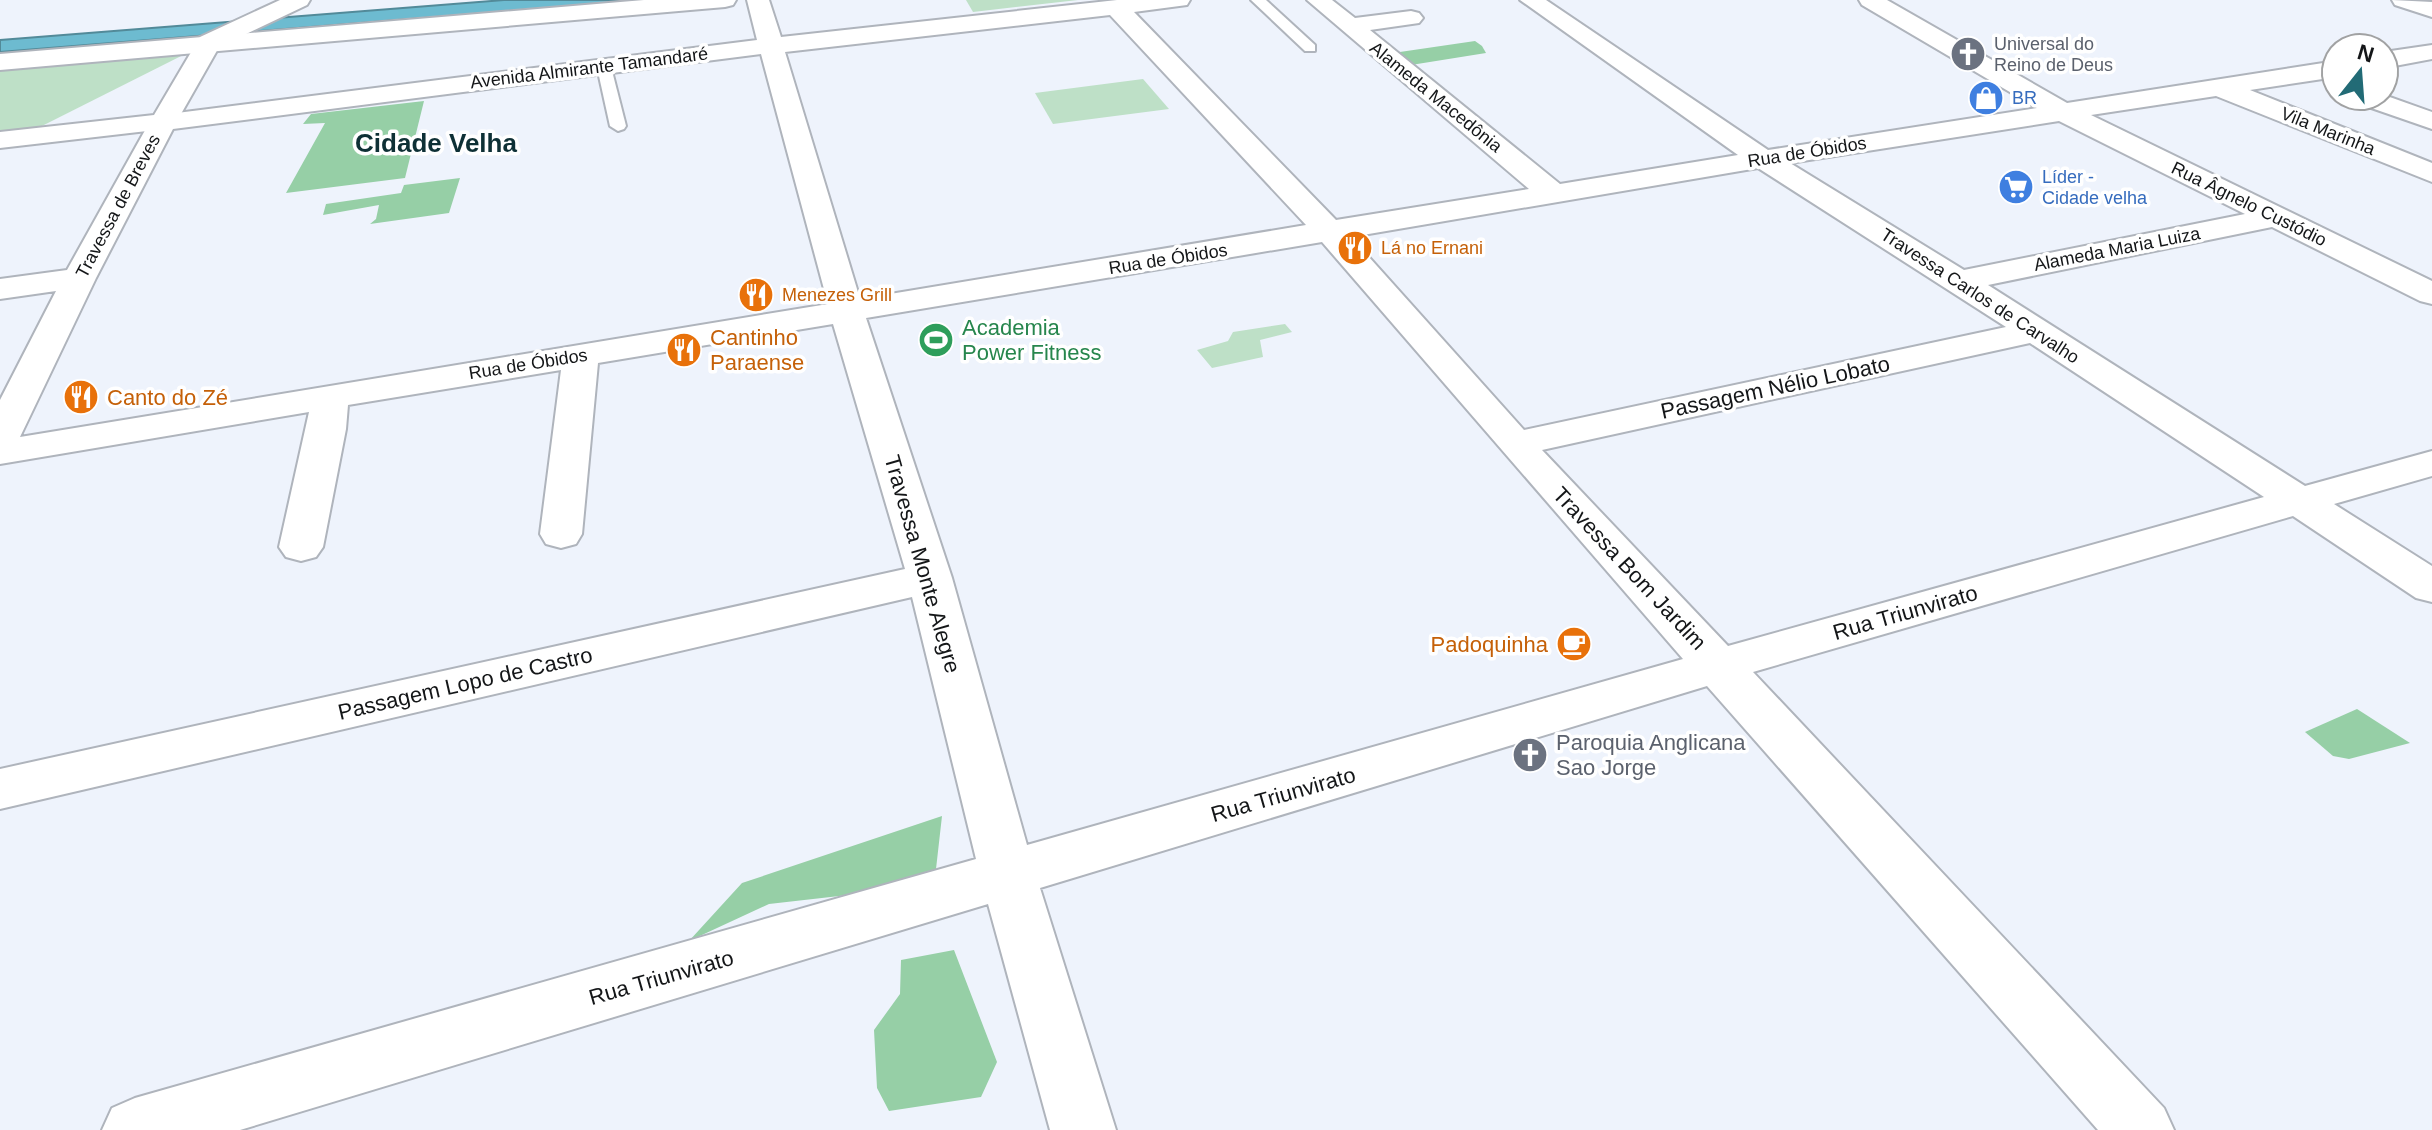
<svg xmlns="http://www.w3.org/2000/svg" width="2432" height="1130" font-family="Helvetica,sans-serif">
<style>
.green{fill:#bee0c7}
.forest{fill:#96cfa6}
.water{fill:#6dbbd0;stroke:#528a99;stroke-width:2}
.lines{fill:none;stroke-linecap:round;stroke-linejoin:round}
.service-casing{stroke:#afb4bc;stroke-width:4}
.minor-casing{stroke:#afb4bc;stroke-width:4}
.tertiary-casing{stroke:#afb4bc;stroke-width:4}
.secondary-casing{stroke:#afb4bc;stroke-width:4}
.service{fill:#fff;fill-rule:evenodd}
.minor{fill:#fff;fill-rule:evenodd}
.tertiary{fill:#fff;fill-rule:evenodd}
.secondary{fill:#fff;fill-rule:evenodd}
.labels{text-anchor:middle;stroke-width:7;stroke-linejoin:round;paint-order:stroke}
.far-worship-label{font-size:18px;fill:#5b616d;stroke:#fff;text-anchor:start}
.far-street-label{font-size:18px;fill:#141618;stroke:#fff}
.far-shop-label{font-size:18px;fill:#366cbe;stroke:#fff;text-anchor:start}
.far-food-label{font-size:18px;fill:#c56008;stroke:#fff;text-anchor:start}
.leisure-label{font-size:22px;fill:#27864d;stroke:#fff;text-anchor:start}
.food-label{font-size:22px;fill:#c56008;stroke:#fff;text-anchor:start}
.street-label{font-size:22px;fill:#141618;stroke:#fff}
.worship-label{font-size:22px;fill:#5b616d;stroke:#fff;text-anchor:start}
.far-district-label{font-size:26px;font-weight:bold;fill:#0e3035;stroke:#fff}
</style>
<rect width="100%" height="100%" fill="#eef3fc"/>
<g class="green">
<path d="M966 0H1078L973 12Z"/>
<path d="M209 42 32 131 0 135V65Z"/>
<path d="M1143 79 1169 109 1053 124 1035 93Z"/>
<path d="M1285 324 1292 332 1260 340 1263 357 1212 368 1197 350 1228 341 1233 332Z"/>
</g>
<g class="forest">
<path d="M1475 41 1482 46 1486 53 1411 65 1393 53Z"/>
<path d="M424 101 405 178 286 193 325 123 303 124 311 114Z"/>
<path d="M460 178 449 213 370 224 376 219 379 205 323 215 326 204 401 193 404 185Z"/>
<path d="M2357 709 2410 743 2349 759 2333 756 2305 732Z"/>
<path d="M942 816 936 869 857 894 769 904 689 941 742 883Z"/>
<path d="M954 950 997 1062 981 1097 889 1111 877 1088 874 1030 900 994 901 960Z"/>
</g>
<path class="water" d="M504 0H645L0 52V40Z"/>
<g class="lines">
<defs>
<g id="service">
<path d="M1251 0H1266L1315 45V51H1305Z"/>
<path d="M604 63 611 67 626 126 624 129 618 131 610 126 597 67Z"/>
</g>
<g id="minor">
<path d="M747 0H769L781 37 1117 0H1190L1187 5 1134 12 1336 220 1529 189 1307 0H1332L1355 18 1411 11 1419 13 1423 18 1419 23 1370 30 1560 184 1738 155 1520 0H1546L1768 150 2037 108 1862 5 1859 0H1887L2067 103 2336 61V77L2250 90 2432 163V182L2216 96 2091 115 2432 281V304L2420 301 2272 227 1988 285 2305 486 2432 451V476L2334 504 2432 566V602L2416 598 2293 516 1753 672 2164 1108 2174 1130H2098L1707 686 1040 888 1116 1130H1050L988 904 240 1130H102L112 1108 135 1098 976 859 912 597 0 809V769L905 569 833 324 598 363 582 534 576 544 561 548 546 544 540 534 561 370 348 405 346 429 323 547 316 557 301 561 286 557 279 547 309 412 0 464V400L56 291 0 299V279L67 270 153 116 757 40ZM1110 15 1306 225 860 299 785 52ZM761 54 828 304 20 437 96 278 173 129ZM2059 121 2245 214 1964 270 1790 163ZM1758 168 2006 327 1524 430 1351 237ZM1322 242 1683 659 1027 845 952 578 866 318ZM2030 343 2264 497 1728 646 1542 450Z"/>
<path d="M2432 45V59L2384 68V52Z"/>
<path d="M2384 95 2432 112V129L2354 102 2350 96Z"/>
</g>
<path id="tertiary" d="M280 0H310L307 5 219 47 173 128 0 148V132L154 115 200 37Z"/>
<g id="secondary">
<path d="M644 0H736L733 5 725 7 0 70V54Z"/>
<path d="M2392 0 2432 2V17L2395 5Z"/>
</g>
</defs>
<use href="#service" class="service-casing"/>
<use href="#minor" class="minor-casing"/>
<use href="#tertiary" class="tertiary-casing"/>
<use href="#secondary" class="secondary-casing"/>
<use href="#service" class="service"/>
<use href="#minor" class="minor"/>
<use href="#tertiary" class="tertiary"/>
<use href="#secondary" class="secondary"/>
</g>
<defs>
<symbol id="church-disc" viewBox="-11 -11 22 22"><circle r="9.5" fill="#6b7280" stroke="#fff"/><path d="M-1.2-6h2.4v3.5h3.3v2.4h-3.3V6h-2.4V-.1h-3.3v-2.4h3.3Z" fill="#fff"/></symbol>
<symbol id="shop-disc" viewBox="-11 -11 22 22"><circle r="9.5" fill="#3f7fe0" stroke="#fff"/><path d="M-5-2.5h2.3a2.7 3.5 0 0 1 5.4 0H5L5.5 6h-11ZM-1.5-2.5h3a1.5 2.3 0 0 0-3 0Z" fill="#fff"/></symbol>
<symbol id="supermarket-disc" viewBox="-11 -11 22 22"><circle r="9.5" fill="#3f7fe0" stroke="#fff"/><path d="M-6-5.5h2.5l.6 2H6L4.5 2H-2.5L-4.4-4H-6ZM-1.5 3.2a1.3 1.3 0 1 0 .1 0ZM3 3.2a1.3 1.3 0 1 0 .1 0Z" fill="#fff"/></symbol>
<symbol id="restaurant-disc" viewBox="-11 -11 22 22"><circle r="9.5" fill="#e8710a" stroke="#fff"/><path d="M-5-6h1v4h1v-4h1v4h1v-4h1v5L-1.5 .5V6h-2V.5L-5-1ZM5-6V6H3V1.5H1.5Q1.5-4 5-6Z" fill="#fff"/></symbol>
<symbol id="stadium-disc" viewBox="-11 -11 22 22"><circle r="9.5" fill="#2e9e5b" stroke="#fff"/><path d="M0-5a6.5 5 0 1 0 0 10a6.5 5 0 1 0 0-10ZM-3.5-1.8h7v3.6h-7Z" fill="#fff"/></symbol>
<symbol id="cafe-disc" viewBox="-11 -11 22 22"><circle r="9.5" fill="#e8710a" stroke="#fff"/><path d="M-5.5-4.5H6V0H3Q3 3.5 0 3.5H-2.5Q-5.5 3.5-5.5 0ZM3-3.2v2h1.7v-2ZM-6 4.5H4V6H-6Z" fill="#fff"/></symbol>
</defs>
<g fill-rule="evenodd">
<use href="#church-disc" x="1948" y="34" width="40" height="40"/>
<use href="#shop-disc" x="1966" y="78" width="40" height="40"/>
<use href="#supermarket-disc" x="1996" y="167" width="40" height="40"/>
<use href="#restaurant-disc" x="1335" y="228" width="40" height="40"/>
<use href="#restaurant-disc" x="736" y="275" width="40" height="40"/>
<use href="#stadium-disc" x="916" y="320" width="40" height="40"/>
<use href="#restaurant-disc" x="664" y="330" width="40" height="40"/>
<use href="#restaurant-disc" x="61" y="377" width="40" height="40"/>
<use href="#cafe-disc" x="1554" y="624" width="40" height="40"/>
<use href="#church-disc" x="1510" y="735" width="40" height="40"/>
</g>
<g class="labels">
<g class="far-worship-label">
<text x="1994" y="50">Universal do<tspan x="1994" dy="21">Reino de Deus</tspan></text>
</g>
<g class="far-street-label">
<text transform="translate(589 68) rotate(-7)" y="6">Avenida Almirante Tamandaré</text>
<text transform="translate(1436 97) rotate(39)" y="6">Alameda Macedônia</text>
<text transform="translate(2328 131) rotate(22)" y="6">Vila Marinha</text>
<text transform="translate(1807 152) rotate(-9)" y="6">Rua de Óbidos</text>
<text transform="translate(2249 204) rotate(26)" y="6">Rua Âgnelo Custódio</text>
<text transform="translate(118 206) rotate(-62)" y="6">Travessa de Breves</text>
<text transform="translate(2117 249) rotate(-11)" y="6">Alameda Maria Luiza</text>
<text transform="translate(1168 259) rotate(-9)" y="6">Rua de Óbidos</text>
<text transform="translate(1980 296) rotate(33)" y="6">Travessa Carlos de Carvalho</text>
<text transform="translate(528 364) rotate(-9)" y="6">Rua de Óbidos</text>
</g>
<g class="far-shop-label">
<text x="2012" y="104">BR</text>
<text x="2042" y="183">Líder -<tspan x="2042" dy="21">Cidade velha</tspan></text>
</g>
<g class="far-food-label">
<text x="1381" y="254">Lá no Ernani</text>
<text x="782" y="301">Menezes Grill</text>
</g>
<g class="leisure-label">
<text x="962" y="335">Academia<tspan x="962" dy="25">Power Fitness</tspan></text>
</g>
<g class="food-label">
<text x="710" y="345">Cantinho<tspan x="710" dy="25">Paraense</tspan></text>
<text x="107" y="405">Canto do Zé</text>
<text x="1548" y="652" text-anchor="end">Padoquinha</text>
</g>
<g class="street-label">
<text transform="translate(1775 387) rotate(-12)" y="8">Passagem Nélio Lobato</text>
<text transform="translate(923 564) rotate(74)" y="8">Travessa Monte Alegre</text>
<text transform="translate(1630 568) rotate(47)" y="8">Travessa Bom Jardim</text>
<text transform="translate(1905 612) rotate(-16)" y="8">Rua Triunvirato</text>
<text transform="translate(465 683) rotate(-13)" y="8">Passagem Lopo de Castro</text>
<text transform="translate(1283 794) rotate(-16)" y="8">Rua Triunvirato</text>
<text transform="translate(661 977) rotate(-16)" y="8">Rua Triunvirato</text>
</g>
<g class="worship-label">
<text x="1556" y="750">Paroquia Anglicana<tspan x="1556" dy="25">Sao Jorge</tspan></text>
</g>
<g class="far-district-label">
<text x="436" y="152">Cidade Velha</text>
</g>
</g>
<g transform="translate(2360 72) rotate(17)"><circle r="38" fill="#ffffff" stroke="#a1a2a3" stroke-width="2"/>
<path d="M0-6L14 30L0 20L-14 30Z" fill="#226b76"/>
<text y="-12" font-size="22" font-weight="bold" text-anchor="middle" fill="#141618">N</text>
</g>
</svg>
